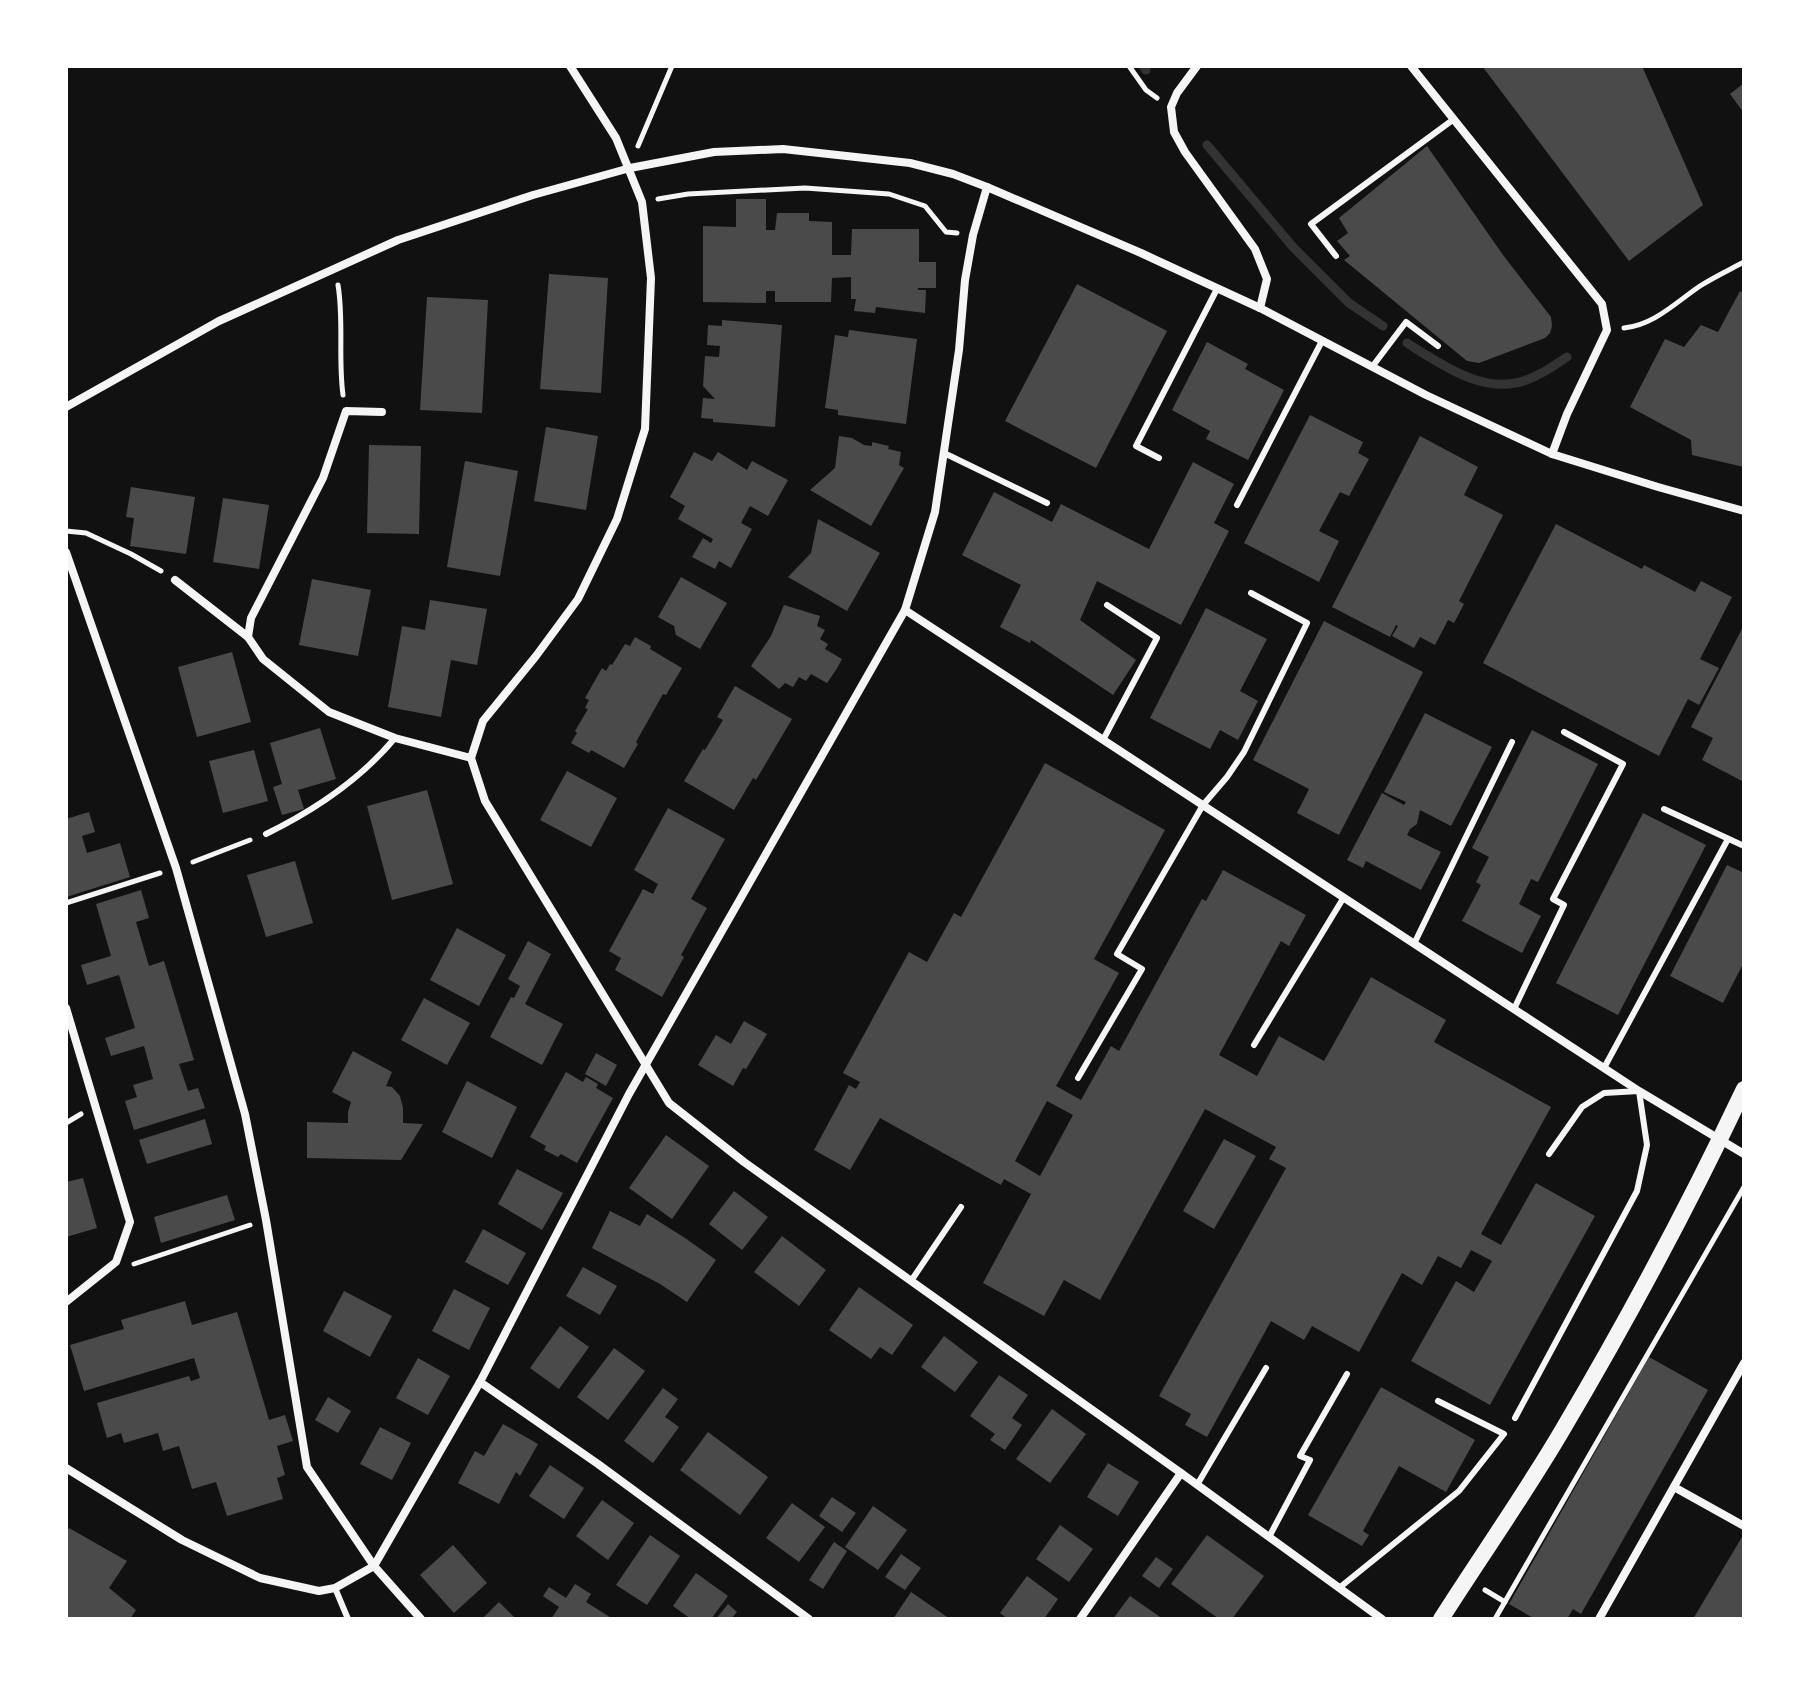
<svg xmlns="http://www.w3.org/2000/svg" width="1810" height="1685" font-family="'Space Grotesk',sans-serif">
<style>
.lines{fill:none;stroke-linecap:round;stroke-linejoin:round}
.stream{stroke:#333;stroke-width:9}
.building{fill:#4a4a4a;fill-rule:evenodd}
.path{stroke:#f5f5f5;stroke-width:5}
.service{stroke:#f5f5f5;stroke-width:6}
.minor{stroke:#f5f5f5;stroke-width:8}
.secondary{stroke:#f5f5f5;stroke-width:16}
</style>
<rect width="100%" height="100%" fill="#111"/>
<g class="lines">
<g class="stream">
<path d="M1143 66 1146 70"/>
<path d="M1207 145 1293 247 1349 303 1383 326"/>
<path d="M1407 343C1442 365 1486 397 1529 379 1543 374 1555 365 1567 357"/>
</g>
</g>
<g class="building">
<path d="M1482 66H1642L1703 205 1629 261Z"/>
<path d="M1744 83V113L1730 94Z"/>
<path d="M1427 146 1503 255 1551 317 1552 326 1550 333 1545 338 1479 363 1467 361 1344 260 1350 256 1337 241 1348 233 1339 218Z"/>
<path d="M736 199H766V230H775L777 213H809V221L832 222V255H851L852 229H919V262H936V288H918V290H926L925 313 876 307 875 313 854 311 856 299H851V277L832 278 831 302H775V291H766V303L703 302V226L736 227Z"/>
<path d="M549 274 608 278 601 393 540 389Z"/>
<path d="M1077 284 1167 331 1096 468 1005 421Z"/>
<path d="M1740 291 1744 294V467L1692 455 1691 440 1630 407 1665 339 1684 347 1701 325 1718 332Z"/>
<path d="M427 297 488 300 482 413 420 410Z"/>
<path d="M722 320 782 325 775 427 713 422V419L701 418 703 398 715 399 703 386 705 356 719 357 720 346 707 345 708 325 722 326Z"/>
<path d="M849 330 917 339 906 424 838 415V410L825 408 835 335 848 337Z"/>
<path d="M1207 342 1248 364 1245 369 1284 390 1248 460 1206 439 1210 431 1172 410Z"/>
<path d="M1310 415 1363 442 1358 453 1369 459 1349 496 1340 492 1319 531 1339 541 1319 582 1244 543Z"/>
<path d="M546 427 598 436 586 510 534 501Z"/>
<path d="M839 436 852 438 864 445 872 446V442L889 446 888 449 901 452 899 465 904 468 871 526 810 490 835 468Z"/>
<path d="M1420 436 1478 467 1464 495 1503 515 1459 601 1464 604 1454 623 1448 620 1435 645 1420 637 1414 648 1392 636 1398 626 1396 625 1390 637 1332 607Z"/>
<path d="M369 445 421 446 419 534 367 533Z"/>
<path d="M694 452 712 461 718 452 747 470 752 461 788 480 768 516 750 506 741 523 752 529 731 568 719 561 715 569 692 557 703 538 711 543 713 539 678 519 685 506 670 497Z"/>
<path d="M465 461 518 471 500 576 447 567Z"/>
<path d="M1193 462 1234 484 1214 523 1229 531 1181 625 1097 581 1080 620 1136 660 1113 695 1031 640 1030 643 1000 627 1021 585 962 555 994 492 1052 522 1061 504 1149 549Z"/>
<path d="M131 487 195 497 186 554 130 546 134 518 126 517Z"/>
<path d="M223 498 269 505 259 569 213 562Z"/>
<path d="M818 519 880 553 847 611 788 577 811 553Z"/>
<path d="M1556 524 1642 569 1644 565 1695 592 1701 581 1732 597 1700 659 1719 668 1699 705 1688 699 1659 756 1483 663Z"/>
<path d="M681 577 727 603 700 649 676 635 674 626 658 617Z"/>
<path d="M312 579 371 590 358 656 299 645Z"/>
<path d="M430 600 487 609 477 665 451 660 441 717 388 707 402 626 425 630Z"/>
<path d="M784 605 820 616 817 626 825 630 820 639 828 644 825 649 842 659 836 670 827 683 811 674 806 681 799 677 793 687 785 683 779 689 751 666 771 636Z"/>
<path d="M1206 608 1267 639 1240 691 1258 701 1238 740 1220 730 1210 749 1150 718Z"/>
<path d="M1324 621 1423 672 1339 835 1297 813 1309 789 1253 760Z"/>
<path d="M1744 625V782L1702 760 1713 738 1691 727Z"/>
<path d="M635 637 651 646 650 649 682 668 666 695 663 694 636 742 638 744 624 768 591 750 589 753 571 743 577 733 575 731 588 709 585 708 589 700 585 698 602 668 606 671 610 664 612 665 625 644 630 646Z"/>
<path d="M232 652 251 722 197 737 178 667Z"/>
<path d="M735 686 792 719 756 780 753 778 734 810 684 781 703 749 705 750 723 720 717 717Z"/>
<path d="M1425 713 1492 747 1451 826 1420 810 1417 824 1410 829 1407 835 1441 852 1421 890 1366 861 1363 868 1347 860 1382 793 1404 805 1406 802 1384 792Z"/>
<path d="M320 728 336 779 298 790 304 809 282 815 273 787 282 784 270 743Z"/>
<path d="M1532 730 1598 764 1538 882 1531 879 1519 904 1541 916 1522 953 1462 921 1481 885 1476 882 1489 857 1472 848Z"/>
<path d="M254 750 268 801 223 813 209 761Z"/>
<path d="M1045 763 1165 830 1094 959 1119 973 1056 1086 1081 1100 1111 1046 1119 1051 1202 899 1206 901 1223 870 1306 915 1289 946 1281 941 1219 1055 1257 1076 1279 1036 1324 1061 1371 977 1446 1020 1434 1042 1551 1107 1481 1234 1501 1245 1536 1183 1595 1216 1490 1405 1411 1361 1456 1281 1474 1292 1492 1261 1471 1250 1461 1268 1438 1256 1422 1285 1402 1273 1359 1352 1312 1326 1304 1340 1271 1321 1207 1437 1185 1425 1191 1414 1159 1396 1286 1168 1269 1159 1276 1147 1205 1109 1100 1300 1064 1280 1044 1316 983 1283 1031 1194 1004 1179 1001 1185 880 1118 850 1170 814 1150 849 1085 856 1089 860 1082 843 1073 909 952 927 962 954 913 961 917ZM1047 1101 1073 1115 1040 1176 1015 1161Z"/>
<path d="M567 771 617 798 591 847 540 820Z"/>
<path d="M427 790 453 884 392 900 367 806Z"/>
<path d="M668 808 725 839 691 899 707 908 681 955 684 957 662 997 615 970 621 958 609 951 643 889 653 894 658 884 634 870Z"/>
<path d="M89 812 95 832 82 836 87 853 120 843 130 877 66 897V819Z"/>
<path d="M1643 813 1706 845 1618 1015 1556 983Z"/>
<path d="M295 861 313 923 266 937 247 875Z"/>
<path d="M1727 865 1744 873V962L1723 1003 1670 976Z"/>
<path d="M141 890 149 918 136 922 149 966 164 961 194 1060 179 1064 188 1091 198 1088 205 1108 134 1130 125 1101 137 1097 133 1085 153 1079 144 1046 111 1056 105 1038 135 1028 119 975 87 985 81 965 111 956 96 904Z"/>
<path d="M457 928 506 955 479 1006 430 980Z"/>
<path d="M528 941 551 954 525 1004 563 1024 542 1065 490 1037 511 997 514 998 520 986 508 979Z"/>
<path d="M424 998 470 1023 447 1065 401 1040Z"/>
<path d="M744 1021 767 1034 746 1069 743 1068 733 1086 698 1065 716 1035 731 1044Z"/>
<path d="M353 1051 392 1072 386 1086 392 1087 400 1096 403 1108V1123L423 1124 401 1160 307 1158V1122L348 1123V1112L351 1102 332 1092Z"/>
<path d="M596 1053 617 1065 606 1086 585 1074Z"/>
<path d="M566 1072 583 1082 586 1077 598 1084 596 1088 613 1098 577 1163 561 1154 558 1157 544 1150 546 1146 530 1137Z"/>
<path d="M467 1081 517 1107 492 1158 442 1132Z"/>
<path d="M205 1119 212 1144 147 1164 139 1140Z"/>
<path d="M666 1135 709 1166 672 1219 629 1188Z"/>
<path d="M1224 1139 1256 1156 1214 1229 1183 1211Z"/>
<path d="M517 1169 563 1193 542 1230 498 1204Z"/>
<path d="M83 1178 97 1228 66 1237V1182Z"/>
<path d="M734 1191 768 1217 742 1250 709 1224Z"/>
<path d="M227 1195 235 1220 161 1243 154 1217Z"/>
<path d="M610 1211 640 1226 647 1214 685 1238 716 1260 687 1302 660 1284 592 1248Z"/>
<path d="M483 1229 526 1253 508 1285 465 1262Z"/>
<path d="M782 1236 826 1270 799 1306 754 1272Z"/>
<path d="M583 1267 617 1286 600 1315 566 1296Z"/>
<path d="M859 1287 913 1325 892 1355 880 1347 871 1359 829 1330Z"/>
<path d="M454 1289 490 1308 469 1350 432 1331Z"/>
<path d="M344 1291 392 1316 370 1357 323 1331Z"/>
<path d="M185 1301 192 1325 237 1312 269 1420 285 1415 293 1441 277 1446 285 1475 277 1478 283 1499 227 1516 216 1482 192 1489 179 1446 163 1451 158 1433 124 1443 121 1433 107 1438 97 1403 189 1376 191 1381 200 1378 194 1358 84 1391 70 1345 124 1329 121 1320Z"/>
<path d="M560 1326 589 1347 559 1389 530 1368Z"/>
<path d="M944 1336 978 1362 955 1392 921 1367Z"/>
<path d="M614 1348 645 1371 608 1420 577 1397Z"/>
<path d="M1649 1357 1708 1390 1581 1614 1573 1609 1567 1619H1535L1509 1604Z"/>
<path d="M418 1358 450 1376 428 1415 396 1398Z"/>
<path d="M999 1375 1028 1395 1012 1418 1022 1425 1005 1450 990 1440 995 1434 970 1416Z"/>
<path d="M1381 1387 1475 1440 1446 1492 1399 1466 1363 1531 1369 1535 1362 1546 1308 1515Z"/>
<path d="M663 1388 678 1399 665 1417 679 1427 653 1463 624 1441Z"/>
<path d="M328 1397 351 1411 338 1433 315 1420Z"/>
<path d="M1052 1409 1086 1434 1050 1483 1016 1459Z"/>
<path d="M503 1424 538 1444 520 1476 516 1472 499 1504 458 1483 475 1451 484 1456Z"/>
<path d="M380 1427 411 1443 392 1480 360 1464Z"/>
<path d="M708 1432 768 1477 740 1515 680 1470Z"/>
<path d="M1108 1463 1139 1482 1118 1516 1087 1497Z"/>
<path d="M550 1465 584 1488 564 1519 529 1496Z"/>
<path d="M832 1497 856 1513 842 1532 819 1516Z"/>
<path d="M602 1500 634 1523 608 1560 576 1536Z"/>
<path d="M792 1503 825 1527 799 1562 766 1538Z"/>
<path d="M873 1506 907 1530 878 1570 845 1547Z"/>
<path d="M1060 1525 1093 1549 1069 1582 1036 1559Z"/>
<path d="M69 1528 127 1561 109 1588 136 1610 130 1619H66V1534Z"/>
<path d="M650 1535 680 1556 647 1605 616 1585Z"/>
<path d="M1207 1535 1264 1576 1232 1619H1219L1171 1584Z"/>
<path d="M1742 1537 1744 1539V1619H1693Z"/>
<path d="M834 1542 847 1551 823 1589 809 1580Z"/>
<path d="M453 1545 487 1583 454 1613 420 1575Z"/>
<path d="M901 1554 921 1568 905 1590 885 1577Z"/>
<path d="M1156 1557 1173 1569 1159 1588 1142 1576Z"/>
<path d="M696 1573 728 1596 711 1619H691L673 1606Z"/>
<path d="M1027 1576 1058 1599 1044 1619H1008L1000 1613Z"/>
<path d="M575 1584 591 1594 586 1602 613 1619H551L559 1607 543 1596 549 1587 566 1598Z"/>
<path d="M911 1592 950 1619H893Z"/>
<path d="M1130 1596 1163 1619H1113Z"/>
<path d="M499 1602 516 1619H482Z"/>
<path d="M728 1604 737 1612 731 1619H716Z"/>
</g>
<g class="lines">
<g class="path">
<path d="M1129 66 1146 90 1157 98"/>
<path d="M638 146 672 66"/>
<path d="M658 199 688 194 805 188 889 194 925 206 946 232 957 233"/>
<path d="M338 285C344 321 338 358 343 395"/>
<path d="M1624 328C1654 325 1675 303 1700 286 1714 277 1729 270 1744 262"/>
<path d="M66 531 86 533 131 554 161 571"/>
<path d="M193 862 250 840"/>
<path d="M66 903 160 873"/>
<path d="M66 1123 81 1114"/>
<path d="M134 1264 250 1225"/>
<path d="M1485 1590 1505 1602"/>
<path d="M1495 1619 1744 1187"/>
</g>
<g class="service">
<path d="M1336 256 1311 224 1454 119"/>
<path d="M1372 367 1406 322 1438 346"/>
<path d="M944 453 1047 503"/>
<path d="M1159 458 1136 446 1217 289"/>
<path d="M1237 505 1322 341"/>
<path d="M1103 740 1157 638 1107 605"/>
<path d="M1664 809 1744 846"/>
<path d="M266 834C315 810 360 780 395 738"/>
<path d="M1414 944 1512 742"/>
<path d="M1514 1009 1564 905 1553 899 1623 764 1564 732"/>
<path d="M1254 1045 1344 897"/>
<path d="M1604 1068 1728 839"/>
<path d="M1078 1078 1142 969 1117 954 1203 805 1227 777 1244 752 1307 623 1251 593"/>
<path d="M911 1281 961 1207"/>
<path d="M1515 1418 1637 1191 1647 1145 1639 1091 1604 1093 1582 1107 1549 1154"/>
<path d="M1197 1485 1266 1368"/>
<path d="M1269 1537 1310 1460 1300 1456 1347 1374"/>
<path d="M335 1588 348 1619"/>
<path d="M1339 1588 1459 1491 1504 1434 1438 1401"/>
</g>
<g class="minor">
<path d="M570 66 616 138 642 202 651 278 645 429 617 519 578 599 536 656 483 721 471 758 485 801 669 1103 744 1162 1181 1473 1382 1619"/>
<path d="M1197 66 1177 93 1171 107 1174 132 1185 152 1255 249 1267 279 1260 308"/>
<path d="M1411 66 1602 304 1607 330 1567 414 1552 454"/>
<path d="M66 407 219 321 398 240 533 195 630 168 714 152 783 149 910 163 953 174 987 187 1141 253 1260 308 1426 395 1552 454 1658 487 1744 511"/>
<path d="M382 412 346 411 323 478 251 618 248 637 263 659 329 712 395 738 471 758"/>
<path d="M66 552 176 868 245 1114 266 1220 307 1467 374 1566 421 1619"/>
<path d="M175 580 248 637"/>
<path d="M905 610 1639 1091 1744 1154"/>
<path d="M66 1008 130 1222 116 1262 66 1302"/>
<path d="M480 1382 598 1464 809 1619"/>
<path d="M66 1468 182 1540 260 1578 319 1591 335 1588 374 1566 480 1382 629 1094 905 610 935 512 959 350 965 280 973 235 987 187"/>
<path d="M1674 1487 1744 1526"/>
<path d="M1080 1619 1181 1473"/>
<path d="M1599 1619 1744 1363"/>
</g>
<path class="secondary" d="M1441 1619C1481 1556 1525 1494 1563 1429 1628 1319 1689 1205 1744 1089"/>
</g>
<rect width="1810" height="1685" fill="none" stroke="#ffffff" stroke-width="136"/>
</svg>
